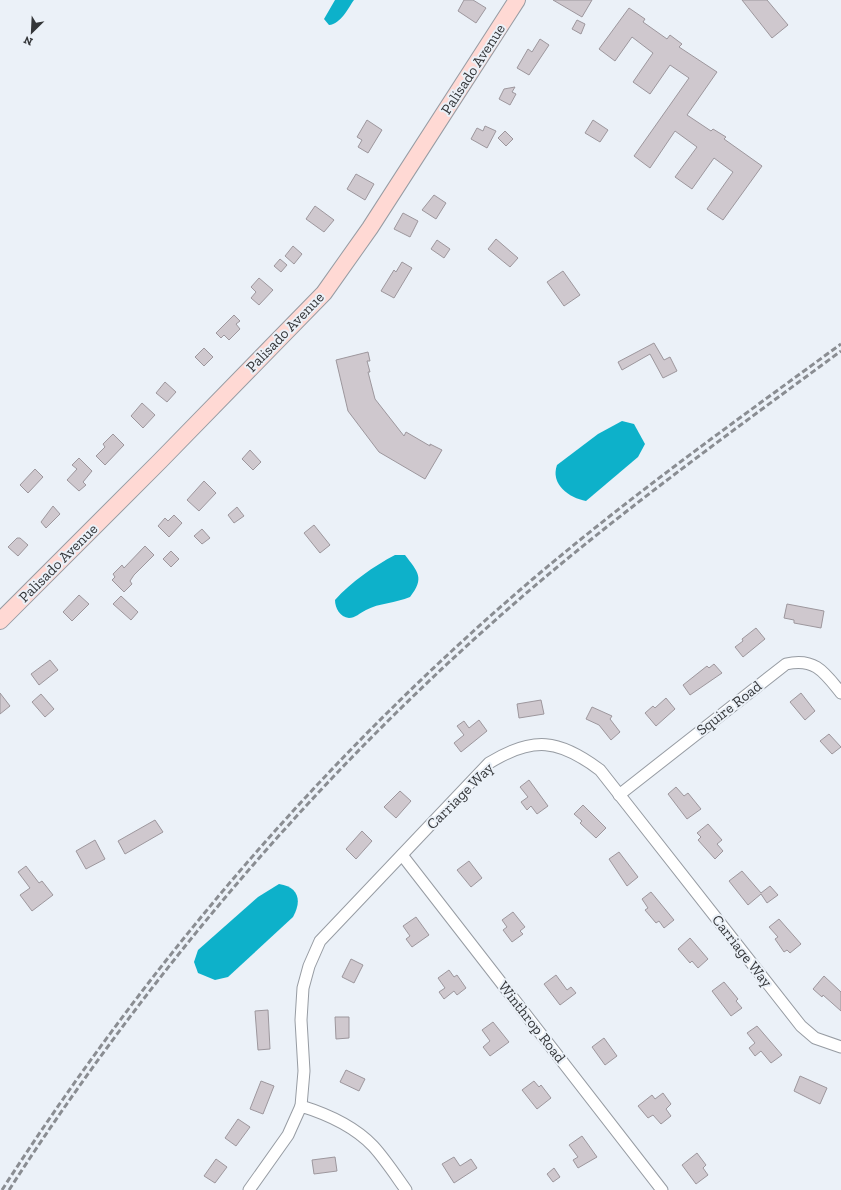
<svg xmlns="http://www.w3.org/2000/svg" width="841" height="1190" font-family="'Zilla Slab',serif">
<style>
.water{fill:#0db1ca}
.building{fill:#cfc8ce;stroke:#9d979d}
.lines{fill:none;stroke-linecap:round;stroke-linejoin:round}
.minor-casing{stroke:#979ca3;stroke-width:13}
.secondary-casing{stroke:#979ca3;stroke-width:18}
.minor{stroke:#fff;stroke-width:11}
.secondary{stroke:#ffd9d4;stroke-width:16}
.rail{stroke:#8a8d92;stroke-width:3;stroke-dasharray:6 3;stroke-linecap:butt}
.labels{text-anchor:middle;stroke-width:4;stroke-linejoin:round;paint-order:stroke}
.street-label{font-size:15px;fill:#343639;stroke:#ebf1f8}
</style>
<rect width="100%" height="100%" fill="#ebf1f8"/>
<g class="water">
<path d="M335 0H354C348 8 341 24 329 25L324 19Z"/>
<path d="M622 421 634 424 645 444 638 457 586 501C569 498 550 484 557 465L598 434Z"/>
<path d="M395 555H405C418 572 425 578 410 597 396 603 379 603 366 610 360 613 355 618 349 618 340 617 335 608 335 600 351 582 374 566 395 555Z"/>
<path d="M279 884C299 887 302 901 293 917L228 977 215 980 198 973 194 962 198 950 258 897Z"/>
</g>
<g class="building">
<path d="M464 0H473L486 8 476 23 458 11Z"/>
<path d="M553 0H592L582 17Z"/>
<path d="M742 0H767L788 25 772 38Z"/>
<path d="M629 8 645 19 643 22 667 39 670 35 682 44 679 47 717 72 687 115 711 131 713 129 726 137 724 139 762 166 723 220 707 209 733 172 714 158 692 189 675 177 697 147 675 131 650 168 634 156 689 78 670 65 650 94 633 82 653 53 632 37 615 61 599 49Z"/>
<path d="M577 20 585 24 581 34 572 29Z"/>
<path d="M540 39 549 45 529 75 517 68 528 49 532 52Z"/>
<path d="M515 87 512 92 516 94 510 105 499 99 504 89Z"/>
<path d="M367 120 382 130 368 153 358 147 362 140 357 137Z"/>
<path d="M593 120 608 130 600 142 585 133Z"/>
<path d="M485 126 496 131 487 148 471 139 477 128 483 131Z"/>
<path d="M505 131 513 139 506 146 498 138Z"/>
<path d="M356 174 374 184 365 200 347 189Z"/>
<path d="M434 195 446 203 436 219 422 210Z"/>
<path d="M315 206 334 220 324 232 306 219Z"/>
<path d="M403 213 418 221 410 237 394 229Z"/>
<path d="M496 239 518 258 510 267 488 249Z"/>
<path d="M437 240 450 249 444 258 431 249Z"/>
<path d="M293 246 302 254 294 264 285 256Z"/>
<path d="M280 259 287 265 281 272 274 266Z"/>
<path d="M402 262 412 268 394 298 381 291 394 270 396 272Z"/>
<path d="M563 271 580 295 564 306 547 282Z"/>
<path d="M259 278 273 290 259 305 251 298 256 292 251 287Z"/>
<path d="M234 315 240 321 236 324 240 329 229 340 224 335 221 338 216 333Z"/>
<path d="M654 343 664 360 670 357 677 371 663 378 650 354 622 370 618 362Z"/>
<path d="M204 348 213 357 204 366 195 357Z"/>
<path d="M368 352 370 361H367L370 372H368L375 399 404 436 406 432 430 446V444L442 450 425 479 379 452 348 411 336 360Z"/>
<path d="M165 382 176 392 167 402 156 393Z"/>
<path d="M142 403 155 415 143 428 131 416Z"/>
<path d="M113 434 124 445 105 465 96 456 105 447 103 444Z"/>
<path d="M250 450 261 462 253 470 242 459Z"/>
<path d="M79 458 92 471 83 482 86 485 79 491 67 480 77 469 72 465Z"/>
<path d="M35 469 43 477 28 493 20 485Z"/>
<path d="M204 481 216 493 199 511 187 500Z"/>
<path d="M53 506 60 514 46 528 41 522Z"/>
<path d="M237 507 244 516 234 523 228 515Z"/>
<path d="M174 515 182 523 169 537 158 526 165 518 168 521Z"/>
<path d="M314 525 330 545 320 553 304 533Z"/>
<path d="M202 529 210 538 202 544 194 536Z"/>
<path d="M17 538H20L28 545 18 556 8 547Z"/>
<path d="M145 546 154 555 134 575 130 581 132 584 124 592 112 580 115 577 113 574 122 565 124 568Z"/>
<path d="M171 551 179 559 171 567 163 559Z"/>
<path d="M79 595 89 604 72 621 63 612Z"/>
<path d="M121 596 138 612 131 620 113 604Z"/>
<path d="M787 604 824 611 821 628 794 623V620L784 618Z"/>
<path d="M756 628 765 639 743 657 735 647 743 641 742 639Z"/>
<path d="M50 660 58 670 39 685 31 674Z"/>
<path d="M714 664 722 673 690 695 683 685 707 666 709 668Z"/>
<path d="M0 693 10 706 0 714Z"/>
<path d="M801 693 815 711 805 720 790 702Z"/>
<path d="M41 694 54 709 45 717 32 702Z"/>
<path d="M666 698 675 709 656 726 645 713 653 706 655 708Z"/>
<path d="M541 700 544 714 519 718 517 704Z"/>
<path d="M592 707 612 716 610 719 620 732 611 740 599 725 586 719Z"/>
<path d="M479 720 487 731 461 752 454 743 464 735 457 726 464 721 469 728Z"/>
<path d="M829 734 841 747 832 754 820 741Z"/>
<path d="M529 780 548 806 537 814 531 806 527 810 521 802 528 797 520 787Z"/>
<path d="M676 787 684 796 688 793 701 809 687 819 668 794Z"/>
<path d="M400 791 411 801 396 818 384 807Z"/>
<path d="M583 805 606 828 596 838 580 823 582 821 574 814Z"/>
<path d="M155 820 163 832 125 854 118 841Z"/>
<path d="M708 824 722 840 717 844 723 851 715 859 698 840 701 837 697 833Z"/>
<path d="M362 831 372 841 356 859 346 849Z"/>
<path d="M95 840 105 859 86 869 76 851Z"/>
<path d="M619 852 638 877 627 886 609 859Z"/>
<path d="M469 861 482 878 471 887 457 870Z"/>
<path d="M26 866 39 883 42 881 53 895 32 911 20 895 30 888 18 872Z"/>
<path d="M742 871 761 893 770 886 778 895 767 903 761 894 748 905 729 881Z"/>
<path d="M651 892 674 920 664 928 659 921 656 923 645 910 648 908 642 899Z"/>
<path d="M513 912 525 927 520 931 523 934 512 942 503 930 507 927 502 920Z"/>
<path d="M416 917 429 935 412 947 406 939 410 936 403 926Z"/>
<path d="M779 919 801 944 790 953 787 950 784 952 775 939 778 937 769 927Z"/>
<path d="M690 938 708 959 698 968 692 961 690 963 678 949Z"/>
<path d="M351 959 363 965 354 983 342 977Z"/>
<path d="M449 970 454 977 457 975 466 988 457 995 454 991 444 999 439 992 445 988 438 978Z"/>
<path d="M556 975 567 990 571 987 576 993 560 1005 544 984Z"/>
<path d="M824 976 841 992V1011L823 995 822 997 813 989Z"/>
<path d="M724 982 738 999 736 1001 742 1008 731 1016 712 991Z"/>
<path d="M268 1010 270 1049 258 1050 255 1011Z"/>
<path d="M335 1017H349V1038L336 1039Z"/>
<path d="M493 1022 509 1042 490 1056 483 1047 490 1041 482 1030Z"/>
<path d="M757 1026 782 1055 771 1063 761 1051 755 1056 749 1048 755 1043 747 1033Z"/>
<path d="M604 1038 617 1056 605 1065 592 1047Z"/>
<path d="M346 1070 365 1079 359 1091 340 1082Z"/>
<path d="M800 1076 827 1088 820 1104 794 1091Z"/>
<path d="M261 1081 274 1086 263 1114 250 1109Z"/>
<path d="M534 1081 539 1087 541 1085 551 1098 537 1109 522 1090Z"/>
<path d="M663 1093 671 1104 666 1109 671 1116 661 1124 653 1115 648 1118 638 1106 652 1095 655 1099Z"/>
<path d="M238 1119 250 1127 236 1146 225 1138Z"/>
<path d="M582 1136 597 1157 578 1168 573 1160 578 1157 569 1145Z"/>
<path d="M697 1153 706 1165 703 1168 708 1175 696 1184 682 1165Z"/>
<path d="M335 1157 337 1171 314 1174 312 1160Z"/>
<path d="M454 1157 460 1166 471 1159 477 1168 454 1183 442 1164Z"/>
<path d="M216 1159 227 1167 215 1183 204 1176Z"/>
<path d="M554 1168 560 1177 553 1182 547 1174Z"/>
</g>
<g class="lines">
<defs>
<g id="minor">
<path d="M619 795 786 664C815 657 825 673 841 693"/>
<path d="M402 855 662 1190"/>
<path d="M301 1106 304 1071 301 1020 303 988 309 966 320 941 489 763C533 736 559 739 600 770L801 1026 815 1038 841 1047"/>
<path d="M249 1190 288 1135 301 1106C327 1114 353 1125 373 1146 385 1159 396 1176 406 1190"/>
</g>
<path id="secondary" d="M0 621 160 461 324 293 370 228 517 0"/>
</defs>
<use href="#minor" class="minor-casing"/>
<use href="#secondary" class="secondary-casing"/>
<use href="#minor" class="minor"/>
<use href="#secondary" class="secondary"/>
<g class="rail">
<path d="M2 1190C149 962 327 754 534 578 633 494 737 420 841 344"/>
<path d="M9 1190C155 964 332 758 537 584 635 501 738 427 841 351"/>
</g>
</g>
<g class="labels">
<g class="street-label">
<text transform="translate(473 69) rotate(-57)" y="5">Palisado Avenue</text>
<text transform="translate(285 332) rotate(-46)" y="5">Palisado Avenue</text>
<text transform="translate(58 563) rotate(-45)" y="5">Palisado Avenue</text>
<text transform="translate(729 708) rotate(-38)" y="5">Squire Road</text>
<text transform="translate(460 796) rotate(-45)" y="5">Carriage Way</text>
<text transform="translate(742 951) rotate(52)" y="5">Carriage Way</text>
<text transform="translate(532 1022) rotate(52)" y="5">Winthrop Road</text>
</g>
</g>
<g transform="translate(32 32) rotate(204)" stroke="#ebf1f8" stroke-width="3" paint-order="stroke">
<path d="M0-3L7 15L0 10L-7 15Z" fill="#343639"/>
<text y="-6" font-size="11" font-weight="bold" text-anchor="middle" fill="#343639">N</text>
</g>
</svg>
